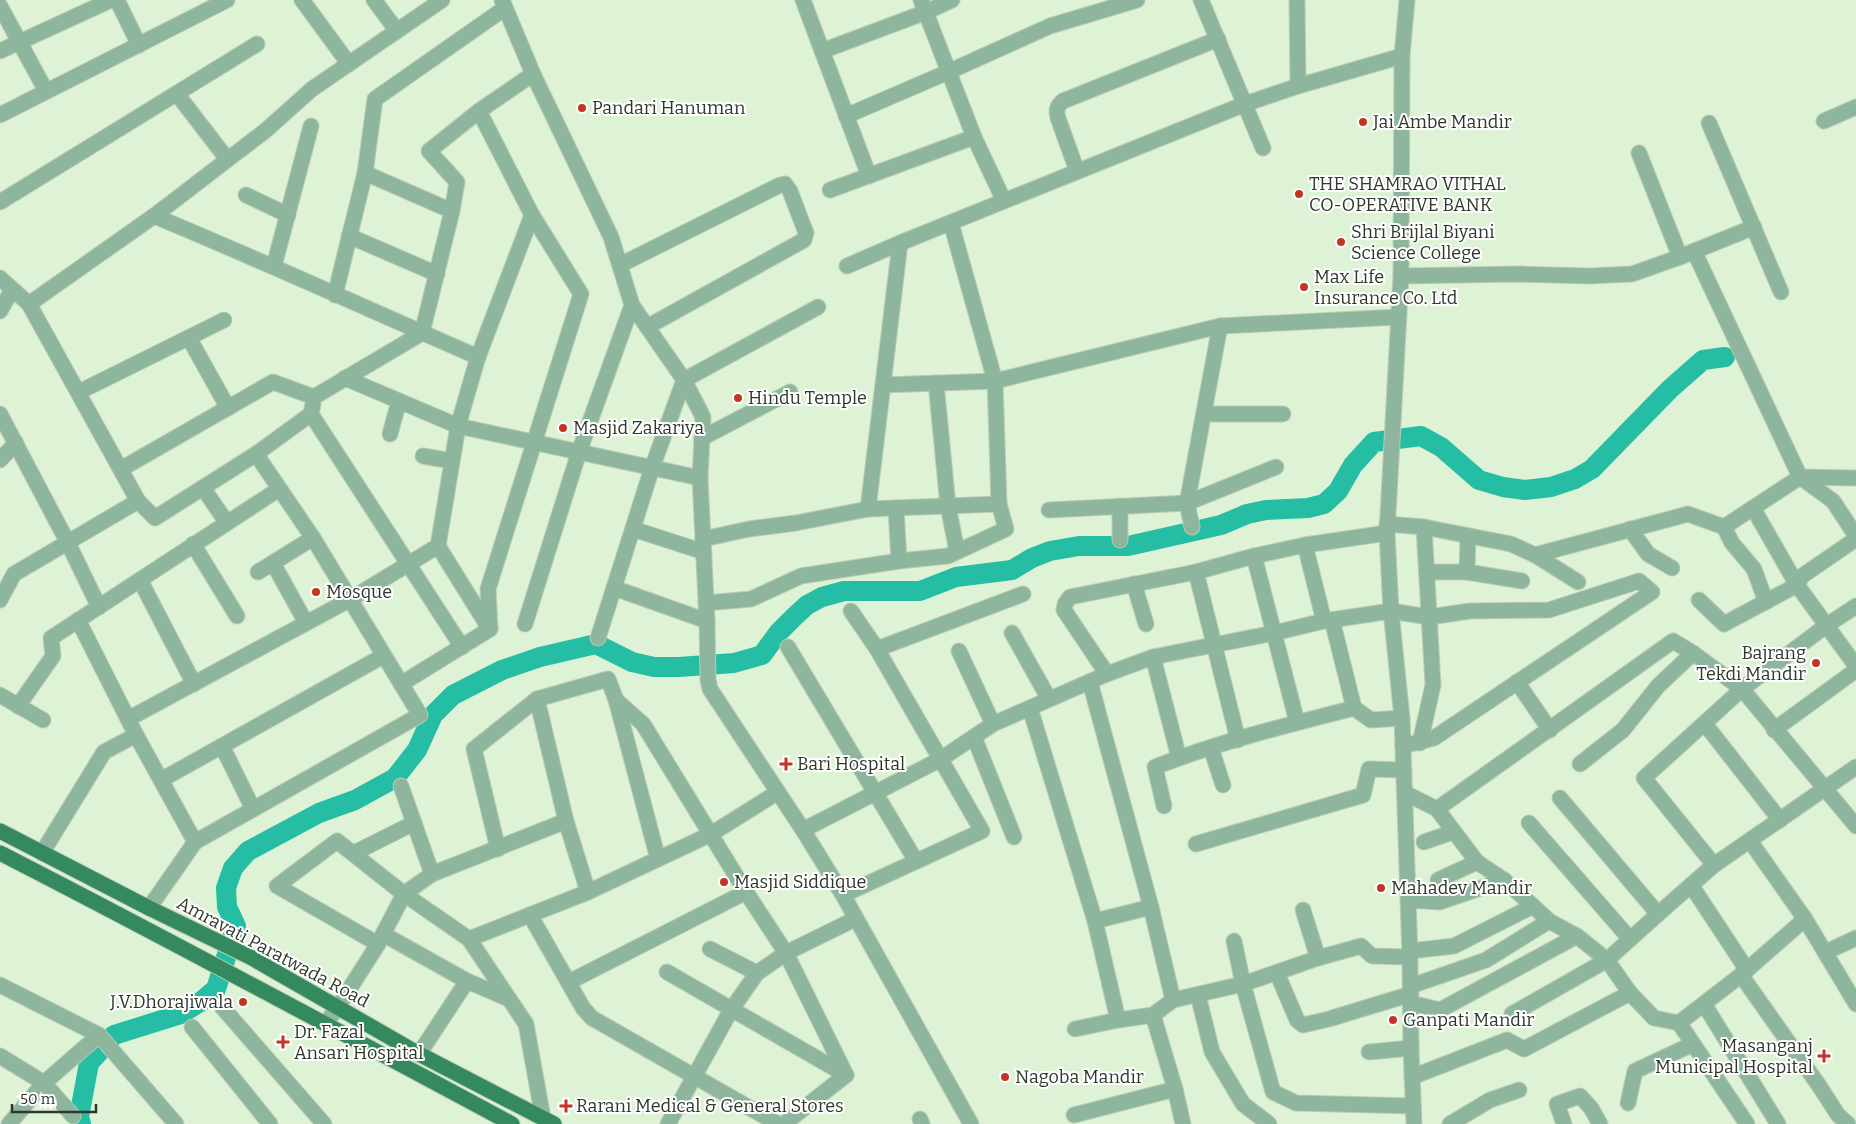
<svg xmlns="http://www.w3.org/2000/svg" width="1856" height="1124" font-family="Bitter,serif">
<style>
.lines{fill:none;stroke-linecap:round;stroke-linejoin:round}
.river{stroke:#26bda5;stroke-width:20}
.minor-casing{stroke:#bbcdb3;stroke-width:17}
.major-casing{stroke:#bbcdb3;stroke-width:17}
.minor{stroke:#8eb69e;stroke-width:15}
.major{stroke:#35895e;stroke-width:15}
.poi-dot{fill:#c23524;stroke:#fff;stroke-width:2}
.labels{text-anchor:middle;stroke-width:4;stroke-linejoin:round;paint-order:stroke}
.poi-label{font-size:18px;fill:#30382d;stroke:#fff;text-anchor:start}
.street-label{font-size:18px;fill:#30382d;stroke:#fff}
</style>
<rect width="100%" height="100%" fill="#def2d5"/>
<g class="lines">
<path class="river" d="M81 1124 79 1117 89 1063 114 1035 181 1014 203 1000 216 989 236 926 227 907 226 888 233 868 248 851 319 813 355 800 395 778 417 750 433 715 453 695 502 670 540 657 596 644 632 662 654 667H679L734 663 762 655 779 632 794 617 807 605 822 597 844 591H920L956 577 1012 570 1032 558 1050 551 1079 546H1128L1221 525 1247 514 1266 510 1308 508 1324 504 1338 491 1353 465 1374 442 1421 436 1441 447 1479 480 1503 487 1525 490 1551 487 1575 479 1592 469 1670 389 1703 360 1725 357"/>
<defs>
<g id="minor">
<path d="M117 0 139 45"/>
<path d="M302 0 349 64"/>
<path d="M374 0 397 31"/>
<path d="M502 0 533 74 611 237 632 305 684 380 703 417 700 478 707 621 708 680 710 689 803 830 843 895 971 1124"/>
<path d="M803 0 869 176"/>
<path d="M921 0 974 137 1004 201"/>
<path d="M1201 0 1263 148"/>
<path d="M1297 0 1298 86"/>
<path d="M1407 0 1402 56 1401 276 1387 533 1391 611 1402 718 1410 957 1411 1048 1414 1124"/>
<path d="M0 6 46 91"/>
<path d="M0 51 111 0"/>
<path d="M822 51 926 12 952 0"/>
<path d="M177 94 227 159"/>
<path d="M479 111 532 215 581 294 488 589 490 629"/>
<path d="M0 115 227 0"/>
<path d="M846 116 948 72 1050 26 1137 0"/>
<path d="M1824 121 1856 107"/>
<path d="M1709 123 1781 292"/>
<path d="M1639 153 1680 257"/>
<path d="M1077 171 1058 118C1056 110 1057 106 1063 101L1218 39"/>
<path d="M365 173 452 211"/>
<path d="M830 190 974 137"/>
<path d="M246 195 288 215"/>
<path d="M0 202 257 44"/>
<path d="M154 216C263 261 370 310 478 357"/>
<path d="M349 236 437 274"/>
<path d="M1694 251 1800 477 1833 501 1856 536"/>
<path d="M620 265 780 185 785 184 790 191 806 233 804 240 647 327"/>
<path d="M274 266 311 126"/>
<path d="M847 266 900 243 1245 104 1298 86 1402 56"/>
<path d="M1401 276 1519 274 1589 276 1632 274 1680 257 1754 227"/>
<path d="M0 278 29 304 138 501 14 574 0 600"/>
<path d="M335 295 365 173 375 99 505 8"/>
<path d="M29 304 154 216 265 131 312 89 442 0"/>
<path d="M0 311 12 290"/>
<path d="M189 338 228 408"/>
<path d="M345 378 458 426 700 478"/>
<path d="M936 383 948 506 957 551"/>
<path d="M883 385 995 381 1220 326 1398 317"/>
<path d="M79 392 224 320"/>
<path d="M0 414 68 543 99 607"/>
<path d="M311 414 462 647"/>
<path d="M1204 414H1283"/>
<path d="M390 434 399 401"/>
<path d="M702 438 790 392"/>
<path d="M423 456 452 461"/>
<path d="M0 460 16 443"/>
<path d="M121 469 273 382 314 397 422 333 452 211 457 182 429 151 479 111 533 74"/>
<path d="M203 488 227 523"/>
<path d="M138 501 155 518 256 454 311 414 313 404"/>
<path d="M1120 506V540"/>
<path d="M896 508 899 561"/>
<path d="M1753 508 1797 585 1856 666"/>
<path d="M868 509 900 243"/>
<path d="M1049 510 1187 503 1276 467"/>
<path d="M1387 524 1424 527 1511 544 1535 555 1688 514 1724 527 1800 477 1856 478"/>
<path d="M1192 527 1187 503 1220 326"/>
<path d="M1724 527 1732 543 1754 569 1766 602"/>
<path d="M633 529 704 552"/>
<path d="M1630 529 1648 554 1672 568"/>
<path d="M703 539 749 529 796 523 868 509 999 504"/>
<path d="M193 544 237 616"/>
<path d="M1305 545 1324 621"/>
<path d="M438 546 489 628"/>
<path d="M1535 555 1578 582"/>
<path d="M1254 556 1297 722"/>
<path d="M273 563 306 623"/>
<path d="M258 572 313 538"/>
<path d="M1196 572 1238 740"/>
<path d="M1427 572H1467L1522 581"/>
<path d="M1467 572 1468 536"/>
<path d="M140 580 194 684"/>
<path d="M1134 584 1146 624"/>
<path d="M614 588 707 621"/>
<path d="M1699 600 1724 624 1797 585 1802 576 1856 539"/>
<path d="M706 603 751 599 801 576 899 561 948 556 1006 529 999 504 995 381 951 223"/>
<path d="M78 620 136 735 195 842"/>
<path d="M1332 620 1354 708"/>
<path d="M525 624 579 452 632 305"/>
<path d="M1012 633 1049 699"/>
<path d="M598 638 652 468 684 380 818 307"/>
<path d="M788 647 916 861"/>
<path d="M877 649 1023 594"/>
<path d="M959 651 993 724"/>
<path d="M1153 657 1179 758"/>
<path d="M1107 674 1064 610 1065 604 1070 597 1196 572 1254 556 1305 545 1387 533"/>
<path d="M1090 682 1151 907 1173 1000"/>
<path d="M1517 682 1550 730"/>
<path d="M401 684 490 629"/>
<path d="M0 695 43 720"/>
<path d="M537 699 566 821 588 892"/>
<path d="M616 700 643 724 746 892 786 953 846 1075"/>
<path d="M18 706 53 656 51 638 279 489"/>
<path d="M1030 708 1095 921 1118 1020"/>
<path d="M128 719 349 600 438 546 458 426 478 357 532 215"/>
<path d="M1705 724 1780 820"/>
<path d="M1774 730 1856 670"/>
<path d="M974 737 1014 837"/>
<path d="M1420 743 1433 685 1424 527"/>
<path d="M222 746 253 809"/>
<path d="M1211 748 1223 785"/>
<path d="M1580 764 1623 730 1658 686 1693 653"/>
<path d="M161 780 383 656"/>
<path d="M401 786 432 874"/>
<path d="M1405 793 1437 809 1477 862 1504 880 1533 906"/>
<path d="M1560 798 1658 914"/>
<path d="M1164 806 1155 767C1219 742 1287 725 1354 708L1371 720 1402 718"/>
<path d="M1437 809 1673 641 1693 653 1742 689 1856 826"/>
<path d="M1529 823 1630 939"/>
<path d="M803 830 941 759 993 724 1107 674 1153 657 1274 633 1324 621 1391 611 1429 617 1470 611 1549 610 1639 581 1652 592 1434 738 1403 746"/>
<path d="M1750 841 1805 919 1856 1004"/>
<path d="M1424 842 1453 832"/>
<path d="M1196 844 1363 795 1369 769 1404 770"/>
<path d="M498 849 474 749 537 699 608 679 616 700 658 859"/>
<path d="M42 853 104 752 136 735"/>
<path d="M354 853 414 823"/>
<path d="M1714 865 1644 778 1742 689 1827 625 1856 606"/>
<path d="M1438 880 1477 862"/>
<path d="M1691 885 1747 970"/>
<path d="M843 895 982 831 877 649 851 611"/>
<path d="M1408 900 1440 902 1504 880"/>
<path d="M149 908 195 842 420 715 313 538 256 454"/>
<path d="M1303 910 1318 958"/>
<path d="M530 915 583 1008 592 1018 778 1124"/>
<path d="M1095 921 1151 907"/>
<path d="M383 934 467 981"/>
<path d="M469 939 588 892 711 834 778 792"/>
<path d="M1234 941 1243 984 1273 1092 1296 1103 1413 1106"/>
<path d="M378 944 277 886 337 841 404 894 469 939 526 1024 543 1118"/>
<path d="M710 949 757 973"/>
<path d="M1410 951 1454 946 1533 906 1549 921 1577 936 1607 960 1630 993 1654 1018 1679 1023 1747 1124"/>
<path d="M1826 952 1856 938"/>
<path d="M667 972 846 1075"/>
<path d="M1277 973 1297 1020 1303 1025 1329 1019 1411 994"/>
<path d="M1741 975 1820 1087 1838 1115 1848 1124"/>
<path d="M569 982 746 892"/>
<path d="M0 985 99 1035 176 1124"/>
<path d="M1411 986 1486 960 1549 921"/>
<path d="M1198 995 1212 1052 1243 1104 1269 1124"/>
<path d="M1411 1003 1440 1010 1577 936"/>
<path d="M1704 1004 1778 1124"/>
<path d="M222 1007 324 1124"/>
<path d="M1512 1014 1607 960 1658 914 1714 865 1856 767"/>
<path d="M1153 1015 1175 1089 1183 1124"/>
<path d="M1679 1023 1741 975 1805 919"/>
<path d="M325 1024 338 1007 378 944 404 894 432 874 566 821"/>
<path d="M192 1027 270 1124"/>
<path d="M1075 1029 1118 1020 1153 1015 1173 1000 1243 984 1318 958 1361 946 1372 956 1410 957"/>
<path d="M1369 1052 1411 1048"/>
<path d="M419 1054 467 981 509 999"/>
<path d="M0 1056 44 1083 73 1116"/>
<path d="M1412 1077 1507 1040 1524 1049 1630 993"/>
<path d="M1628 1103 1635 1071 1693 1044"/>
<path d="M1074 1115 1175 1089"/>
<path d="M920 1119 922 1124"/>
<path d="M9 1124 44 1083 99 1035"/>
<path d="M668 1124 731 1010 757 973 786 953 855 919"/>
<path d="M784 1124 846 1075"/>
<path d="M1450 1124 1490 1100 1519 1090"/>
<path d="M1564 1124 1557 1104 1580 1096 1591 1108 1600 1124"/>
</g>
<g id="major">
<path d="M0 831 149 908 250 957 419 1054 554 1124"/>
<path d="M0 853C172 941 342 1033 512 1124"/>
</g>
</defs>
<use href="#minor" class="minor-casing"/>
<use href="#major" class="major-casing"/>
<use href="#minor" class="minor"/>
<use href="#major" class="major"/>
</g>
<g class="poi-dot">
<circle cx="582" cy="108" r="5"/>
<circle cx="1363" cy="122" r="5"/>
<circle cx="1299" cy="194" r="5"/>
<circle cx="1341" cy="242" r="5"/>
<circle cx="1304" cy="287" r="5"/>
<circle cx="738" cy="398" r="5"/>
<circle cx="563" cy="428" r="5"/>
<circle cx="316" cy="592" r="5"/>
<circle cx="1816" cy="663" r="5"/>
<path d="M783.5 756.5h5v5h5v5h-5v5h-5v-5h-5v-5h5z"/>
<circle cx="724" cy="882" r="5"/>
<circle cx="1381" cy="888" r="5"/>
<circle cx="243" cy="1002" r="5"/>
<circle cx="1393" cy="1020" r="5"/>
<path d="M280.5 1034.5h5v5h5v5h-5v5h-5v-5h-5v-5h5z"/>
<path d="M1821.5 1048.5h5v5h5v5h-5v5h-5v-5h-5v-5h5z"/>
<circle cx="1005" cy="1077" r="5"/>
<path d="M563.5 1098.5h5v5h5v5h-5v5h-5v-5h-5v-5h5z"/>
</g>
<g class="labels">
<g class="poi-label">
<text x="592" y="114">Pandari Hanuman</text>
<text x="1373" y="128">Jai Ambe Mandir</text>
<text x="1309" y="190">THE SHAMRAO VITHAL<tspan x="1309" dy="21">CO-OPERATIVE BANK</tspan></text>
<text x="1351" y="238">Shri Brijlal Biyani<tspan x="1351" dy="21">Science College</tspan></text>
<text x="1314" y="283">Max Life<tspan x="1314" dy="21">Insurance Co. Ltd</tspan></text>
<text x="748" y="404">Hindu Temple</text>
<text x="573" y="434">Masjid Zakariya</text>
<text x="326" y="598">Mosque</text>
<text x="1806" y="659" text-anchor="end">Bajrang<tspan x="1806" dy="21">Tekdi Mandir</tspan></text>
<text x="797" y="770">Bari Hospital</text>
<text x="734" y="888">Masjid Siddique</text>
<text x="1391" y="894">Mahadev Mandir</text>
<text x="233" y="1008" text-anchor="end">J.V.Dhorajiwala</text>
<text x="1403" y="1026">Ganpati Mandir</text>
<text x="294" y="1038">Dr. Fazal<tspan x="294" dy="21">Ansari Hospital</tspan></text>
<text x="1813" y="1052" text-anchor="end">Masanganj<tspan x="1813" dy="21">Municipal Hospital</tspan></text>
<text x="1015" y="1083">Nagoba Mandir</text>
<text x="576" y="1112">Rarani Medical &amp; General Stores</text>
</g>
<g class="street-label">
<text transform="translate(273 952) rotate(28)" y="6">Amravati Paratwada Road</text>
</g>
</g>
<path d="M12 1104v8h84v-8" fill="none" stroke="#30382d" stroke-width="2.5"/>
<text x="20" y="1104" font-size="15" fill="#30382d" stroke="#ffffff" stroke-width="4" paint-order="stroke">50 m</text>
</svg>
